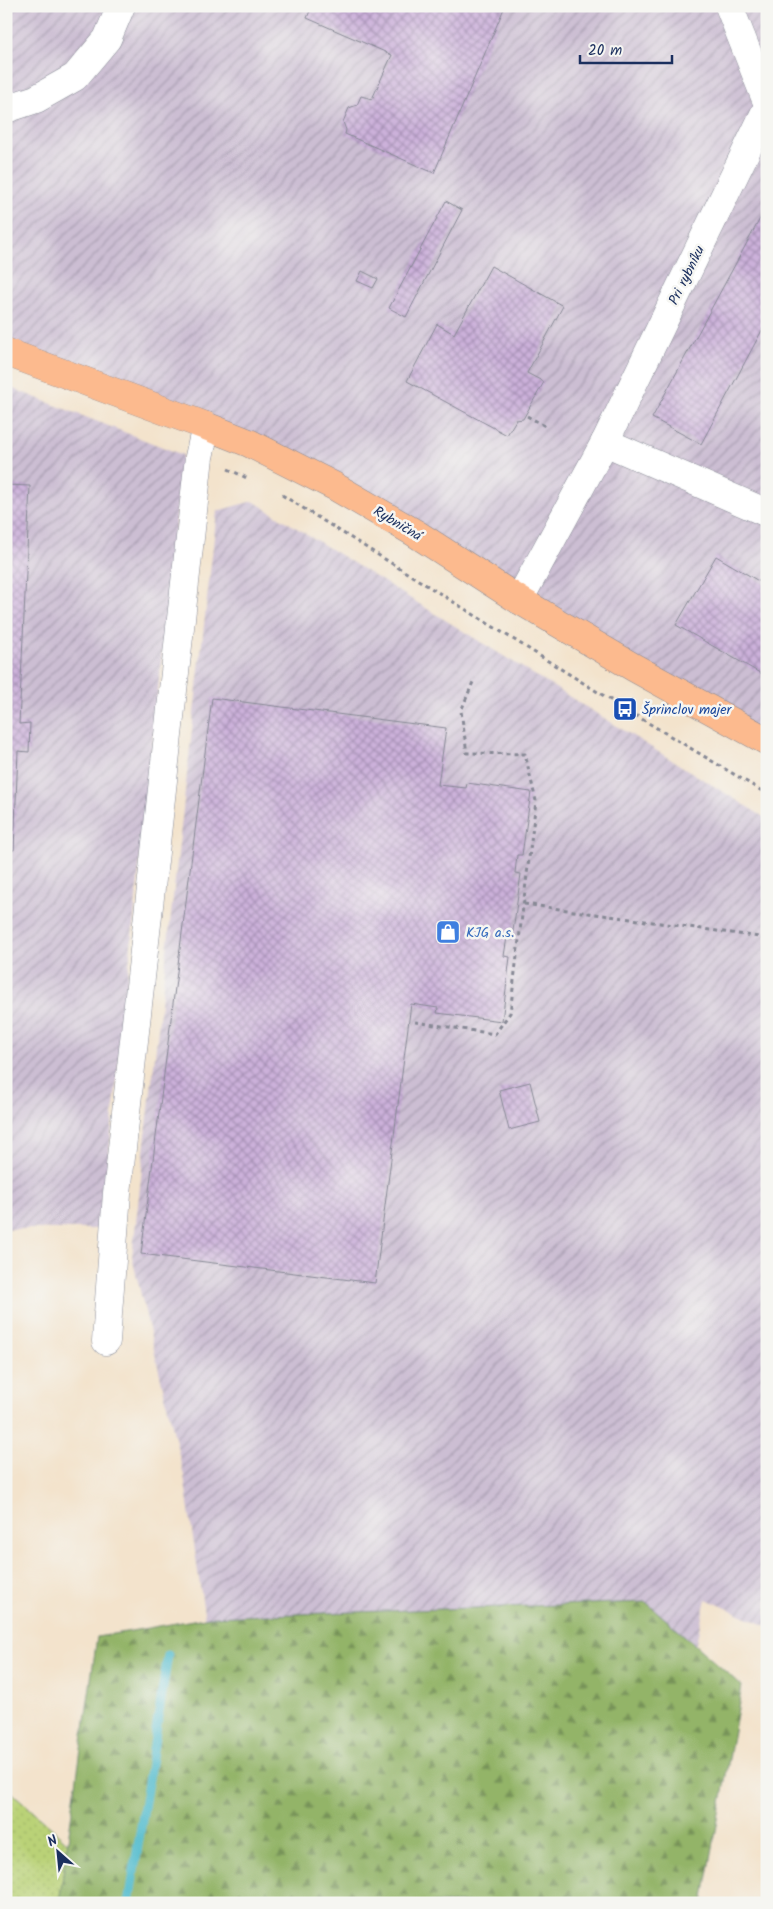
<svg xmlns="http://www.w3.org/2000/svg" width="773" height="1909" font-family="Kalam,sans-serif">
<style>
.industrial{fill:url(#industrial-furrows)}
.grass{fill:url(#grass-dots);stroke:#6a806a}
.forest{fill:url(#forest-firs);stroke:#577263}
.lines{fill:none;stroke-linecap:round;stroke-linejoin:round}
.stream{stroke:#51bbcd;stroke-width:9}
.building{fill:url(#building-cross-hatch)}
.minor-casing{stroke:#878995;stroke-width:29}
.major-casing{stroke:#878995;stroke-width:29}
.path{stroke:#878995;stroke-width:3;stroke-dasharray:4 4;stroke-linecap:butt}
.minor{stroke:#fff;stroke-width:28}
.major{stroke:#fcba8e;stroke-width:28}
.labels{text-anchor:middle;stroke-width:5;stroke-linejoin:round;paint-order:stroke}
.street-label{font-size:14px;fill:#1b2f5e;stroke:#f6f6f2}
.transit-label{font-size:14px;fill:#164399;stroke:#f6f6f2;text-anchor:start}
.shop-label{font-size:14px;fill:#366cbe;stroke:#f6f6f2;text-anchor:start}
</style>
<defs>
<pattern id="industrial-furrows" width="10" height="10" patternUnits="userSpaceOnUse" patternTransform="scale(1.25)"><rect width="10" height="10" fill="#ccbed3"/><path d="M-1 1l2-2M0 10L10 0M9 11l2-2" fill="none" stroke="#a59bae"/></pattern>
<pattern id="grass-dots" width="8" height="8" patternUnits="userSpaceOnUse" patternTransform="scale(1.25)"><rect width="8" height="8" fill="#bad277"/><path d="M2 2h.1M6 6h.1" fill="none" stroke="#9fb569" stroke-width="1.8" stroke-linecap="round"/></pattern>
<pattern id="forest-firs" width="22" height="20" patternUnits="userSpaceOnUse" patternTransform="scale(1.25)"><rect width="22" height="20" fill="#93b468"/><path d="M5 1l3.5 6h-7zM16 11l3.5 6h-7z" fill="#779359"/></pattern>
<pattern id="building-cross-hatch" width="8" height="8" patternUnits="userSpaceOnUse" patternTransform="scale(1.25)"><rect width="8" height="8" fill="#ccb1da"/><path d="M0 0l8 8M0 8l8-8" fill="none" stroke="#a590b4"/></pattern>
</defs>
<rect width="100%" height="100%" fill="#f6f6f2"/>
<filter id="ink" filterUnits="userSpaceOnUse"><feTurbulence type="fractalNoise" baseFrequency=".02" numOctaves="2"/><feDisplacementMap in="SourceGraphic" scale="10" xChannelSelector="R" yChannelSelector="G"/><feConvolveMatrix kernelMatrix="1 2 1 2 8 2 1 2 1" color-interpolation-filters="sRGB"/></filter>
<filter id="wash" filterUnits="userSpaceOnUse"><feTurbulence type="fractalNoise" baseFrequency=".0096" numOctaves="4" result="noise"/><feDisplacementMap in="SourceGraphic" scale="20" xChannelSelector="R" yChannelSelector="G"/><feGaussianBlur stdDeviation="1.12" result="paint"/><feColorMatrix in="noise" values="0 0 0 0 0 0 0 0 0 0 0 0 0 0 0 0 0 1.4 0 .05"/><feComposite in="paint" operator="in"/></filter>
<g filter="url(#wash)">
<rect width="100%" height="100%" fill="#f3e3cc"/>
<g class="industrial">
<path d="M6 6H767V741L360 500 6 352Z"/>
<path d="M6 386 183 455 101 1229H6Z"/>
<path d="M253 501 767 819V1626L706 1599 690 1669 207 1634 184 1476 132 1257 217 511Z"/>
</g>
<path class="grass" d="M6 1787 68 1843 59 1903H6Z"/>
<path class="forest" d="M646 1602 742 1686 703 1903H59L97 1637 210 1617Z"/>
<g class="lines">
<path class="stream" d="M129 1903 168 1655"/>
</g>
<g id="blocks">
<g class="building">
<path d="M312 6H505L434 173 345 134 346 130 343 122 349 108 357 105 361 96 372 99 392 55 307 18Z"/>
<path d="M446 201 462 210 406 317 389 308Z"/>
<path d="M762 215 767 217V321L701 444 652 418Z"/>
<path d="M491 266 563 306 527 373 544 382 523 419 516 420 507 435 407 381 437 324 454 334Z"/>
<path d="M362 271 378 279 373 288 357 281Z"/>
<path d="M6 485 30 486 19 724 30 723 29 752 18 751 14 850H6Z"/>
<path d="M716 556 767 586V677L676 625Z"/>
<path d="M212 698 446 728 438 785 466 788 467 783 531 792 522 855H517L515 873 521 874 512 938 507 937 504 956 510 957 502 1021 437 1013 438 1008 411 1004 375 1283 141 1254Z"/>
<path d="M530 1082 540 1122 509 1130 499 1090Z"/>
</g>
</g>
</g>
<g filter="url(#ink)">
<use href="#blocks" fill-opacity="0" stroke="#878995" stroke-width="1"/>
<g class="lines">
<defs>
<g id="minor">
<path d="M729 6 767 102"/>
<path d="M6 109 36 99 75 77 107 39 121 6"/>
<path d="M605 442 767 513"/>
<path d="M519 600 605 442 767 108"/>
<path d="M106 1341 117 1193 199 457 206 426"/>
</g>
<path id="major" d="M6 352 206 426 249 443 334 486 415 533 519 600 633 667 767 741"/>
</defs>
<use href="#minor" class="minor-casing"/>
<use href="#major" class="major-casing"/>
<g class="path">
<path d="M527 416 545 426"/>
<path d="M228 469 247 478"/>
<path d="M282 495 625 709 767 794"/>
<path d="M524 904 767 938"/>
<path d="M415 1022 495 1034 510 1013 536 801 525 754 467 753 461 711 473 682"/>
</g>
<use href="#minor" class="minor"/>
<use href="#major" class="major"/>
</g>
</g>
<defs>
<symbol id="bus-square" viewBox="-11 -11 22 22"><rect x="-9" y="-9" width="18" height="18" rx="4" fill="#1a4fb4" stroke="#f6f6f2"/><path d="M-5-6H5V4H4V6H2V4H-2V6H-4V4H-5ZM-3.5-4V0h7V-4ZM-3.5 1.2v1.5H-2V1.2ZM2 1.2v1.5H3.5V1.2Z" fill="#fff"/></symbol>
<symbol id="shop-square" viewBox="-11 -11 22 22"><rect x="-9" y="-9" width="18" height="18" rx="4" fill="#3f7fe0" stroke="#f6f6f2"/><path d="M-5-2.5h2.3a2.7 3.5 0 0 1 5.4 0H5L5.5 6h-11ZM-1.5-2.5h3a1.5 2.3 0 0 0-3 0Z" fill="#fff"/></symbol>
</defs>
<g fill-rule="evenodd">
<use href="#bus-square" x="611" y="695" width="28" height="28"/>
<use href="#shop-square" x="434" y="918" width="28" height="28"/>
</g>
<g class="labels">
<g class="street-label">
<text transform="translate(686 275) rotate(-64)" y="5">Pri rybníku</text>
<text transform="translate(398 523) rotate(31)" y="5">Rybničná</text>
</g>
<g class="transit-label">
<text x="642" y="714">Šprinclov majer</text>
</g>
<g class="shop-label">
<text x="466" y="937">KJG a.s.</text>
</g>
</g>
<rect width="773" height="1909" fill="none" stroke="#f6f6f2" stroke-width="25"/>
<g transform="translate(58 1852) rotate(333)" stroke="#f6f6f2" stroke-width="4" paint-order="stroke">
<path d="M0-4L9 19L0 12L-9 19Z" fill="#1b2f5e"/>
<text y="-8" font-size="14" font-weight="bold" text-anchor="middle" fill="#1b2f5e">N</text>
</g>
<path d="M580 55v8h92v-8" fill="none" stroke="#1b2f5e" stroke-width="2.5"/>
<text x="588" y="55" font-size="15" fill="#1b2f5e" stroke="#f6f6f2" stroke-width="4" paint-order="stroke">20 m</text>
</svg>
